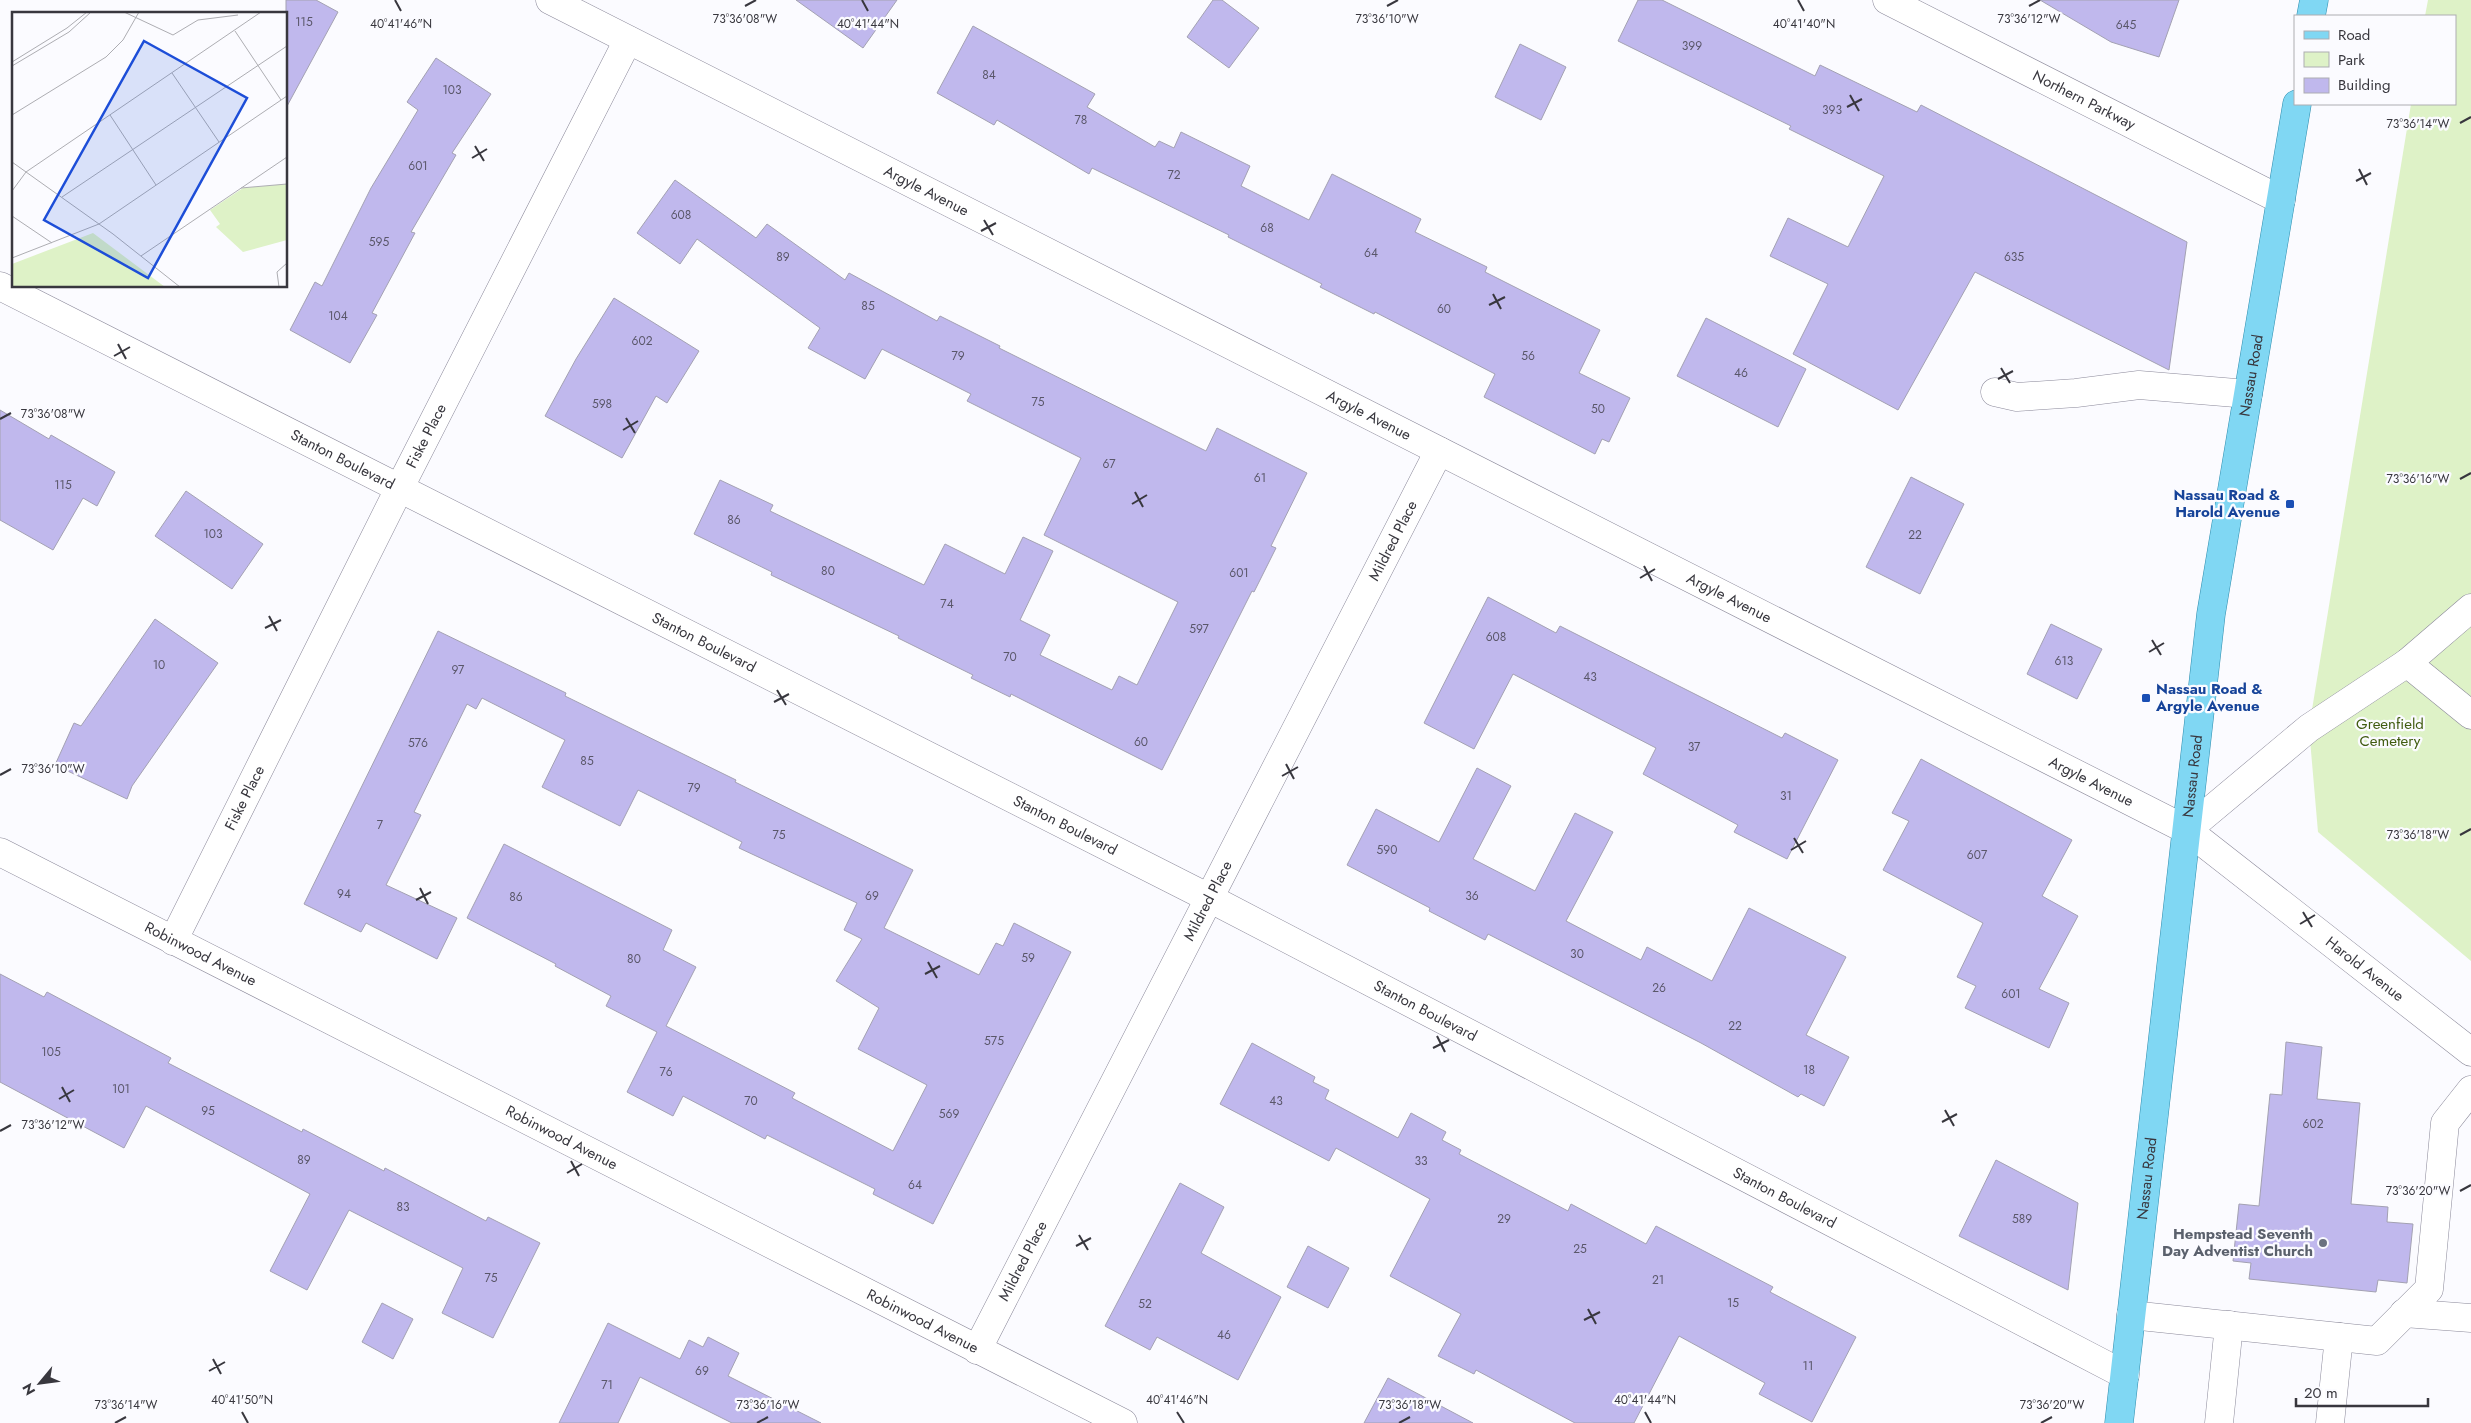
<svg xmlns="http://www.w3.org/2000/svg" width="2471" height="1423" font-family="Jost,sans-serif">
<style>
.green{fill:#def2c7}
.building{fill:#c0b8ed;stroke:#a3a1b2}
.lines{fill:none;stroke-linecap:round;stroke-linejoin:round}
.minor-casing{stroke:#8b899a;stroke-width:29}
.major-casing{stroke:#308eae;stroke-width:29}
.minor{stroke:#fff;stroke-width:28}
.major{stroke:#80d7f3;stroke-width:28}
.ticks{fill:none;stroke:#38373e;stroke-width:2}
.transit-dot{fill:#1a4fb4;stroke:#fbfbff;stroke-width:2}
.worship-dot{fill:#6b7280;stroke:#fbfbff;stroke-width:2}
.labels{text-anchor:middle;stroke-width:4.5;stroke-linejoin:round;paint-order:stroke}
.number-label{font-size:12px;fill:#5a576a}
.street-label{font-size:15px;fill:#38373e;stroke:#fbfbff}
.transit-label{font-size:15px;font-weight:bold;fill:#164399;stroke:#fbfbff;text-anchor:end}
.park-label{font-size:15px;fill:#415c11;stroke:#fbfbff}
.worship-label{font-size:15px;font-weight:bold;fill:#5b616d;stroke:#fbfbff;text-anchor:end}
.inset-road{fill:none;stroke:#adadb2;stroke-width:1}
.view{fill:#1d4ed8;fill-opacity:0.15;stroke:#1d4ed8;stroke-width:2.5}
.inset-edge{fill:none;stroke:#38373e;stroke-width:2.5}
.ticks-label{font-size:12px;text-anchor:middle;fill:#38373e;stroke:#fbfbff;stroke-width:4.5;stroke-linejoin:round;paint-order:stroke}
</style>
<rect width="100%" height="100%" fill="#fbfbff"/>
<path class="green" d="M2428 0H2471V961L2318 832 2309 728 2411 104H2455V16H2425Z"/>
<g class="building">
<path d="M286 0H316L338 12 286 108Z"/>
<path d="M796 0H897L863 48Z"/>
<path d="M1213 0H1222L1259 28 1229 68 1187 37Z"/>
<path d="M1638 0H1662L1815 76 1820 65 1917 112 1921 105 2187 242 2169 370 1975 272 1898 410 1793 354 1828 284 1770 256 1788 218 1848 247 1884 176 1789 129 1791 126 1618 41Z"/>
<path d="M2040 0H2179L2159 57 2111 42Z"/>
<path d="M973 26 1095 94 1087 107 1155 147 1159 141 1174 148 1181 132 1250 166 1241 186 1309 220 1332 174 1421 219 1415 232 1487 267 1485 272 1600 330 1579 373 1630 398 1609 442 1602 439 1595 454 1484 397 1495 374 1375 312 1374 314 1320 287 1322 284 1228 237 1229 235 1092 168 1089 174 997 120 994 125 937 93Z"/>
<path d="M1520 44 1566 67 1541 120 1495 97Z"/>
<path d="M436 58 491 94 452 153 456 155 411 232 415 233 372 313 377 315 350 363 290 330 315 282 322 286 371 188 418 110 407 102Z"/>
<path d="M675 180 756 238 767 224 845 280 849 273 937 321 940 316 1000 346 999 348 1206 451 1217 428 1307 473 1271 546 1276 548 1254 592 1252 591 1162 770 1011 694 1010 697 971 678 973 675 898 638 899 636 771 575 772 572 694 534 720 480 773 505 770 511 924 585 945 544 1005 574 1023 537 1053 551 1020 620 1050 635 1040 655 1112 690 1119 676 1137 685 1178 602 1044 535 1081 458 967 401 971 394 882 349 865 379 808 348 820 328 697 239 680 264 637 233Z"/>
<path d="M614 298 699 351 667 403 656 396 622 458 545 416 576 359Z"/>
<path d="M1706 318 1806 369 1778 427 1677 376Z"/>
<path d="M0 410 49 439 51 435 115 472 97 506 83 498 53 550 0 520Z"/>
<path d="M1911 477 1964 504 1920 594 1866 567Z"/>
<path d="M186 491 263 544 232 589 155 536Z"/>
<path d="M1488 597 1556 633 1560 626 1782 738 1785 733 1838 760 1787 859 1734 832 1738 825 1643 774 1656 748 1513 674 1474 749 1424 723Z"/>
<path d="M155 619 218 663 132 786 127 799 55 765 74 723 81 726Z"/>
<path d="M2051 624 2102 649 2077 699 2027 674Z"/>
<path d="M438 631 566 693 565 696 736 780 735 782 913 870 884 928 979 975 996 943 1003 946 1014 923 1071 952 933 1224 873 1194 875 1189 767 1135 765 1139 683 1096 673 1116 627 1092 657 1032 606 1006 611 996 555 966 556 964 467 918 504 844 672 930 663 950 696 967 666 1026 795 1093 792 1098 893 1151 927 1085 858 1049 879 1008 836 981 862 939 844 930 857 903 739 848 742 842 638 790 620 826 542 787 565 740 482 698 476 709 467 704 414 812 421 815 386 885 457 918 437 959 366 923 361 932 304 904Z"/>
<path d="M1921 759 2072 840 2042 896 2078 916 2039 989 2069 1003 2049 1048 1965 1008 1976 986 1957 977 1983 923 1883 870 1909 821 1892 813Z"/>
<path d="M1477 768 1511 786 1473 859 1535 891 1575 813 1613 832 1566 921 1641 960 1647 947 1712 981 1749 908 1846 957 1806 1035 1849 1057 1824 1106 1801 1094 1798 1097 1701 1043 1488 934 1485 940 1429 911 1430 908 1347 865 1376 809 1439 842Z"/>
<path d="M0 974 44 997 47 992 171 1058 168 1063 302 1132 303 1129 384 1171 385 1168 486 1221 488 1217 540 1243 493 1338 442 1313 463 1268 349 1210 307 1290 270 1271 310 1194 146 1106 124 1148 0 1082Z"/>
<path d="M2286 1042 2322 1047 2317 1099 2360 1103 2351 1204 2388 1207 2387 1222 2413 1224 2407 1283 2378 1280 2376 1292 2249 1279 2251 1263 2233 1261 2239 1204 2259 1206 2270 1094 2282 1095Z"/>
<path d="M1252 1043 1315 1077 1313 1082 1329 1090 1325 1099 1398 1138 1411 1113 1446 1132 1442 1140 1461 1150 1459 1154 1568 1211 1571 1204 1646 1244 1656 1226 1773 1287 1770 1292 1856 1337 1812 1422 1759 1394 1765 1383 1679 1336 1634 1423H1575L1476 1370 1474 1374 1438 1356 1461 1314 1390 1276 1430 1199 1336 1148 1329 1161 1220 1104Z"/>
<path d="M1996 1160 2078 1203 2068 1290 1959 1236Z"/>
<path d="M1180 1183 1224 1207 1201 1253 1281 1297 1238 1380 1157 1337 1150 1350 1105 1326Z"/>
<path d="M1308 1246 1349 1268 1328 1308 1287 1287Z"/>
<path d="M382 1303 413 1319 393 1359 362 1342Z"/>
<path d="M608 1323 680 1359 689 1340 703 1347 708 1337 739 1353 728 1376 821 1423H732L640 1377 618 1423H559Z"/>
<path d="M1388 1378 1473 1423H1364Z"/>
</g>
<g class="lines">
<defs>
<g id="minor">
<path id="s1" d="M550 0 2187 830 2471 1052"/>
<path id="s2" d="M1887 0 2281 200"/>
<path id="s3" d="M0 286 1211 899 2125 1375"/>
<path d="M1995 392 2017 397 2076 393 2139 385 2248 394"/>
<path d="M2407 663 2471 715"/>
<path d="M2187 830 2309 728 2407 663 2471 608"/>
<path id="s4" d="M0 852 1123 1423"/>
<path id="s5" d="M173 941 399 489 628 40"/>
<path d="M2404 1313 2471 1318"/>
<path d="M2131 1315 2377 1341 2429 1289 2445 1123 2471 1090"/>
<path id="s6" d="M977 1350 1439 451"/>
<path d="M2219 1423 2229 1325"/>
<path d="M2330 1423 2339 1337"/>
</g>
<g id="major">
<path d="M2311 16 2314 0"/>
<path id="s7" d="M2119 1423 2211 614 2297 104"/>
</g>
</defs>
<use href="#minor" class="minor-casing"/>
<use href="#major" class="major-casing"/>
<use href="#minor" class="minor"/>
<use href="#major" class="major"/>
</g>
<path class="ticks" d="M395 0 401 11M862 0 868 11M1798 0 1804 11M745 6 756 0M1387 6 1398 0M2029 6 2040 0M1850 95 1859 111M1847 107 1862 99M2460 123 2471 117M475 146 484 161M472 158 487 149M2359 169 2367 185M2356 181 2371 173M984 220 993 235M981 231 996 223M1493 294 1501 309M1489 305 1505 297M118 344 126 359M114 356 130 347M2001 368 2010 383M1998 379 2013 371M626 418 635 433M0 419 11 413M623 430 638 421M2460 479 2471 473M1135 492 1143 507M1132 504 1147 495M1644 566 1652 581M1640 578 1655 569M269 616 277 631M265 628 281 620M2152 640 2161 655M2149 652 2164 643M777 690 786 705M774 702 789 694M1286 764 1294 779M0 775 11 769M1282 776 1298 767M2460 835 2471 829M1794 838 1803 853M1791 850 1806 841M420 888 428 904M416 900 431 892M2303 912 2312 927M2300 924 2315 915M928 962 937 978M925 974 940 966M1437 1036 1445 1052M1433 1048 1449 1040M62 1087 70 1102M59 1099 74 1090M1945 1110 1954 1126M1942 1122 1957 1114M0 1131 11 1125M571 1161 579 1176M567 1173 582 1164M2460 1191 2471 1185M1079 1235 1088 1250M1076 1246 1091 1238M1588 1309 1596 1324M1584 1320 1600 1312M213 1359 221 1374M209 1371 225 1362M242 1412 248 1423M1177 1412 1184 1423M1645 1412 1651 1423M115 1423 126 1417M757 1423 768 1417M1399 1423 1410 1417M2041 1423 2052 1417"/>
<g class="transit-dot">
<rect x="2285" y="499" width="10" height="10" rx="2.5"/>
<rect x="2141" y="693" width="10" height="10" rx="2.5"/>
</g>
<circle class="worship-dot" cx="2323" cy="1243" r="5"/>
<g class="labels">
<g class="number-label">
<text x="304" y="26">115</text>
<text x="2126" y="29">645</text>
<text x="1692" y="50">399</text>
<text x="989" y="79">84</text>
<text x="452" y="94">103</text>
<text x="1832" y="114">393</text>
<text x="1081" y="124">78</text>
<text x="418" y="170">601</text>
<text x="1174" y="179">72</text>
<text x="681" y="219">608</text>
<text x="1267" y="232">68</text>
<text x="379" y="246">595</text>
<text x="1371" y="257">64</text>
<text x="783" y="261">89</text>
<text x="2014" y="261">635</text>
<text x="868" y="310">85</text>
<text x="1444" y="313">60</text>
<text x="338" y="320">104</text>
<text x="642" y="345">602</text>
<text x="958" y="360">79</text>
<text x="1528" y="360">56</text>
<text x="1741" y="377">46</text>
<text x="1038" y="406">75</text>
<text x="602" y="408">598</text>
<text x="1598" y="413">50</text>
<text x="1109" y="468">67</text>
<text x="1260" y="482">61</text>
<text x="63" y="489">115</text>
<text x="734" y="524">86</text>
<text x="213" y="538">103</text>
<text x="1915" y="539">22</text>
<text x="828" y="575">80</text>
<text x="1239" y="577">601</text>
<text x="947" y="608">74</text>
<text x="1199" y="633">597</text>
<text x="1496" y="641">608</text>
<text x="1010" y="661">70</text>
<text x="2064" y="665">613</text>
<text x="159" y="669">10</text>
<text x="458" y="674">97</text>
<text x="1590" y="681">43</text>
<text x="1141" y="746">60</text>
<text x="418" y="747">576</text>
<text x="1694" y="751">37</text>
<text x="587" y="765">85</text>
<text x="694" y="792">79</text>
<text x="1786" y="800">31</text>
<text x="380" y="829">7</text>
<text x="779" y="839">75</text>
<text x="1387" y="854">590</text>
<text x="1977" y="859">607</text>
<text x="344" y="898">94</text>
<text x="872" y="900">69</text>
<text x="1472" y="900">36</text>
<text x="516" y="901">86</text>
<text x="1577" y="958">30</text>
<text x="1028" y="962">59</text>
<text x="634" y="963">80</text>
<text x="1659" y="992">26</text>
<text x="2011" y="998">601</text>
<text x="1735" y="1030">22</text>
<text x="994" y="1045">575</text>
<text x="51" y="1056">105</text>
<text x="1809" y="1074">18</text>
<text x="666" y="1076">76</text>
<text x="121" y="1093">101</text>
<text x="751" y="1105">70</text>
<text x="1276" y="1105">43</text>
<text x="208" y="1115">95</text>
<text x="949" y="1118">569</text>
<text x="2313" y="1128">602</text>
<text x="304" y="1164">89</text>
<text x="1421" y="1165">33</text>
<text x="915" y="1189">64</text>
<text x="403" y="1211">83</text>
<text x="1504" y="1223">29</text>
<text x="2022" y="1223">589</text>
<text x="1580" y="1253">25</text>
<text x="491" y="1282">75</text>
<text x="1658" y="1284">21</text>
<text x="1733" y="1307">15</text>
<text x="1145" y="1308">52</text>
<text x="1224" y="1339">46</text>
<text x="1808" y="1370">11</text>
<text x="702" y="1375">69</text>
<text x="607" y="1389">71</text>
</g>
<g class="street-label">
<text dy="5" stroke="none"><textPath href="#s2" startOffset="221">Northern Parkway</textPath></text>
<text dy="5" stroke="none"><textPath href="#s1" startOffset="422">Argyle Avenue</textPath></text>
<text dy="5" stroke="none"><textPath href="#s7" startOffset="1056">Nassau Road</textPath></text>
<text dy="5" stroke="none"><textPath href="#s1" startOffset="918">Argyle Avenue</textPath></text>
<text dy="5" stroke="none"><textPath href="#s5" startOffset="565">Fiske Place</textPath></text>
<text dy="5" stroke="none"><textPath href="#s3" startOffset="384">Stanton Boulevard</textPath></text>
<text dy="5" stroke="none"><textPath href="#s6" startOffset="910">Mildred Place</textPath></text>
<text dy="5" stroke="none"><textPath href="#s1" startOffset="1322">Argyle Avenue</textPath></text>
<text dy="5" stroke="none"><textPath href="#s3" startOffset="789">Stanton Boulevard</textPath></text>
<text dy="5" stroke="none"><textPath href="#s7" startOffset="651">Nassau Road</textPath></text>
<text dy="5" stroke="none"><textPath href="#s1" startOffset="1728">Argyle Avenue</textPath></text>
<text dy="5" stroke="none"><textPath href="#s5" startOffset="160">Fiske Place</textPath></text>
<text dy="5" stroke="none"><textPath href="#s3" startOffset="1194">Stanton Boulevard</textPath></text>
<text dy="5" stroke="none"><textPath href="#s6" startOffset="505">Mildred Place</textPath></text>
<text dy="5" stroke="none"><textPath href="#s4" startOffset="225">Robinwood Avenue</textPath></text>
<text dy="5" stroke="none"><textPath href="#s1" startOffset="2061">Harold Avenue</textPath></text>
<text dy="5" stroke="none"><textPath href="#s3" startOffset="1599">Stanton Boulevard</textPath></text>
<text dy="5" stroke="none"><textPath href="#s4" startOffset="630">Robinwood Avenue</textPath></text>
<text dy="5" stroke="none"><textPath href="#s7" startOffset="246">Nassau Road</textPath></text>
<text dy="5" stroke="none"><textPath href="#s3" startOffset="2004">Stanton Boulevard</textPath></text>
<text dy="5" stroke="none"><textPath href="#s6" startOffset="100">Mildred Place</textPath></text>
<text dy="5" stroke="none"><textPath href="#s4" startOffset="1035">Robinwood Avenue</textPath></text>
</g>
<g class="transit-label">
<text x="2280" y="500">Nassau Road &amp;<tspan x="2280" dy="17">Harold Avenue</tspan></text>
<text x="2156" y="694" text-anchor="start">Nassau Road &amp;<tspan x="2156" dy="17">Argyle Avenue</tspan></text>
</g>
<g class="park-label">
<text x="2390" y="729">Greenfield<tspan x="2390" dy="17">Cemetery</tspan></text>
</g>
<g class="worship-label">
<text x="2313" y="1239">Hempstead Seventh<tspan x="2313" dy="17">Day Adventist Church</tspan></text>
</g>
</g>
<g transform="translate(12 12)">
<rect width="275" height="275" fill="#fbfbff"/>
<path d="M275 172V228L231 240 204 215 208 212 198 198 231 176ZM81 221 153 275H0V252Z" fill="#def2c7"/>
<path class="inset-road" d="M112 0 161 23 186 8 226 3M223 19 269 88M0 50 55 16 75 0M0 54 57 20 79 0M160 61 207 130M0 103 94 45 111 28 127 0M98 103 144 173M0 150 101 222 168 275M229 176 275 172M0 179 14 160 249 0M50 185 275 34M0 204 40 231M129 244 275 145M0 246 87 212 275 84M267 275 265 260 275 251"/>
<path class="view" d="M132 29 235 86 136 266 32 208Z"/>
<rect width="275" height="275" class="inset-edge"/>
</g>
<g class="ticks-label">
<text x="745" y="23">73°36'08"W</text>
<text x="1387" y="23">73°36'10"W</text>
<text x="2029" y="23">73°36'12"W</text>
<text x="401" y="28">40°41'46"N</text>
<text x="868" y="28">40°41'44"N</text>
<text x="1804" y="28">40°41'40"N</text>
<text x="2418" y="128">73°36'14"W</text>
<text x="53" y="418">73°36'08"W</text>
<text x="2418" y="483">73°36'16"W</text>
<text x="53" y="773">73°36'10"W</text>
<text x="2418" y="839">73°36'18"W</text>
<text x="53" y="1129">73°36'12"W</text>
<text x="2418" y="1195">73°36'20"W</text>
<text x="242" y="1404">40°41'50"N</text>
<text x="1177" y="1404">40°41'46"N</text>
<text x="1645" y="1404">40°41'44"N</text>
<text x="126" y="1409">73°36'14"W</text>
<text x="768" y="1409">73°36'16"W</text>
<text x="1410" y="1409">73°36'18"W</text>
<text x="2052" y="1409">73°36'20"W</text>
</g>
<rect x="2294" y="15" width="162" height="90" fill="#fbfbff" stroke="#adadb2"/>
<rect x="2304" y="31" width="25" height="8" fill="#80d7f3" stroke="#adadb2"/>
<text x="2338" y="40" font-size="15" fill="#38373e">Road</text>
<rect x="2304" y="52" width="25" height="15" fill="#def2c7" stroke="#adadb2"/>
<text x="2338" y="65" font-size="15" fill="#38373e">Park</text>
<rect x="2304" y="78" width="25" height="15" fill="#c0b8ed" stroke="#adadb2"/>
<text x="2338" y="90" font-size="15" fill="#38373e">Building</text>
<g transform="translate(40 1383) rotate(241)" stroke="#fbfbff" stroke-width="4" paint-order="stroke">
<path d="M0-4L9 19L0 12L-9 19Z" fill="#38373e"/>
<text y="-8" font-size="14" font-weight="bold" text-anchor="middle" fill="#38373e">N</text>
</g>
<path d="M2296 1398v8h132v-8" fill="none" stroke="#38373e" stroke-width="2.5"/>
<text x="2304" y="1398" font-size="15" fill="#38373e" stroke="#fbfbff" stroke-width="4" paint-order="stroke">20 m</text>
</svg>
